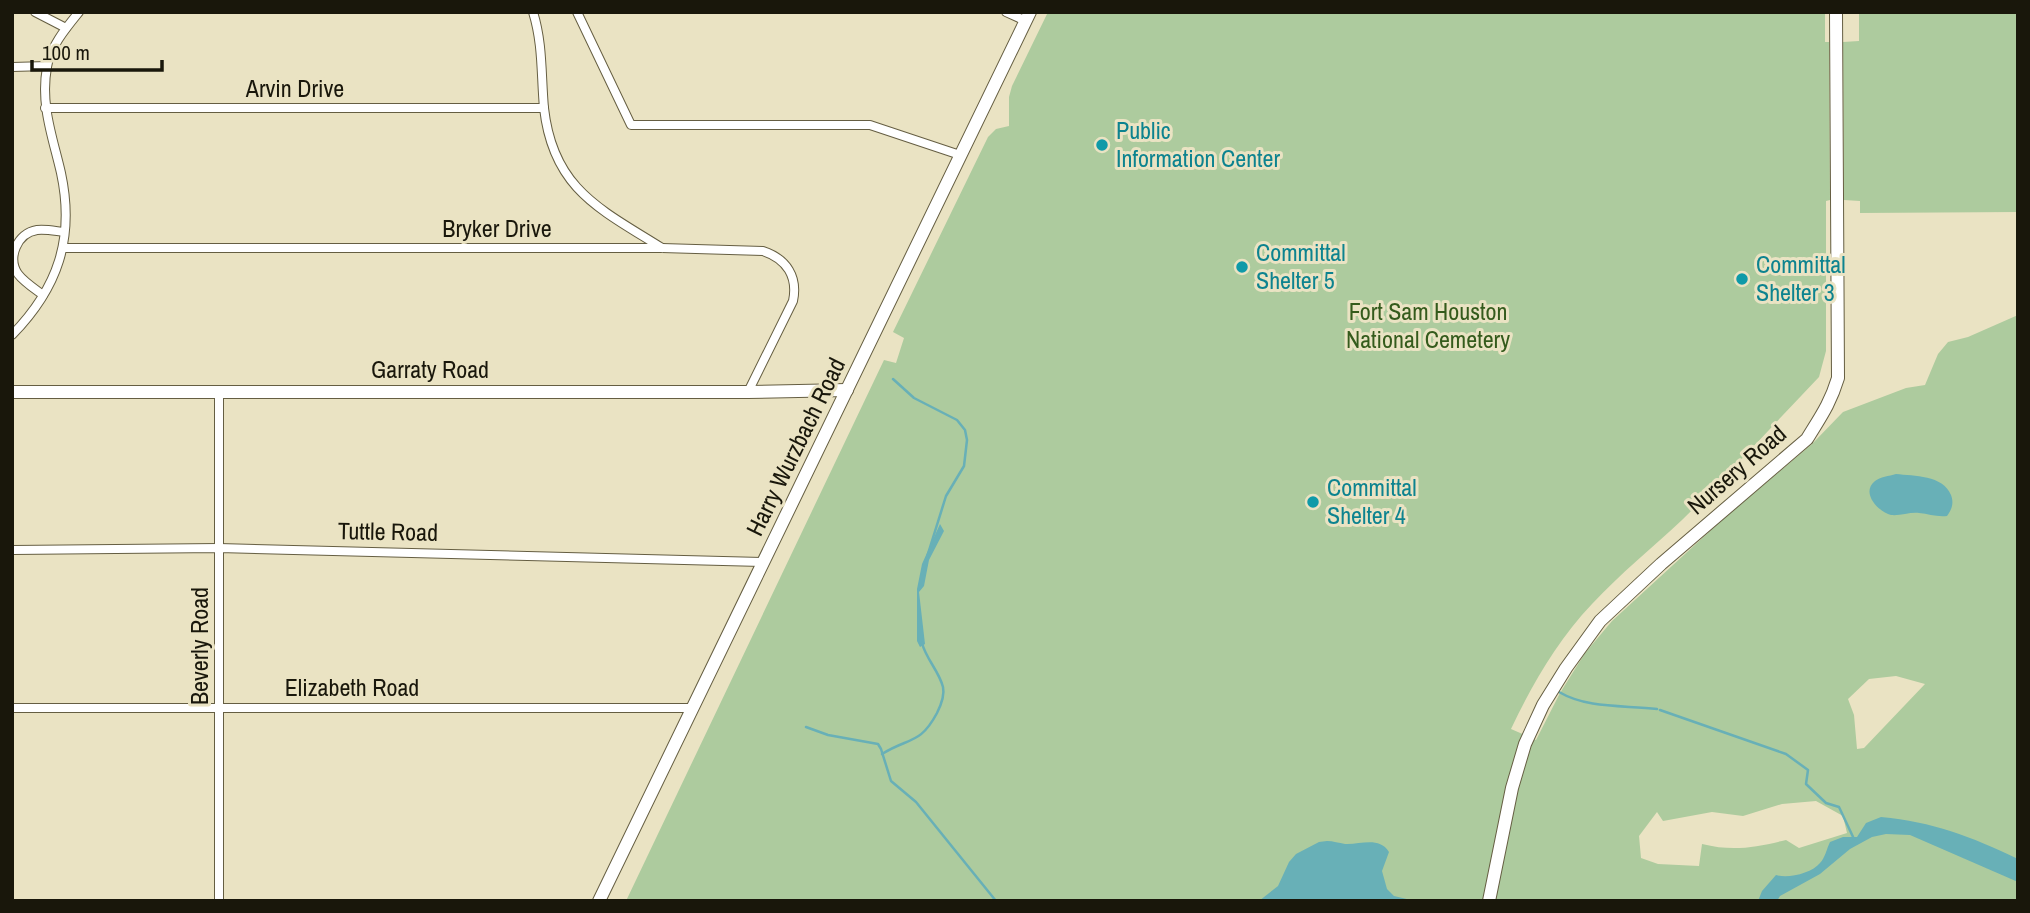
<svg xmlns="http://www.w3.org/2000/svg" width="2030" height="913" font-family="'Archivo Narrow',sans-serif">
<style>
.green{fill:#adcb9e;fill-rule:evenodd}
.water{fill:#68b0b7}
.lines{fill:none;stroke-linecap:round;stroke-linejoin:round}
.stream{stroke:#68b0b7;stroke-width:2.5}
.street-casing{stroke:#655e42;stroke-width:10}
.secondary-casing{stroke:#655e42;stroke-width:14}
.street{stroke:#fff;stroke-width:8}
.secondary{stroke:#fff;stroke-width:12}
.culture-dot{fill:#0f9aa8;stroke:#eae3c3;stroke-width:2.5}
.labels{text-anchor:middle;stroke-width:6;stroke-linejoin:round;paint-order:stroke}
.street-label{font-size:24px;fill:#19170b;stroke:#eae3c3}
.culture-label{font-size:24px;fill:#0d838f;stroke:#eae3c3;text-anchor:start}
.park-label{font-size:24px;fill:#345b1c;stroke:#eae3c3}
</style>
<rect width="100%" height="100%" fill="#eae3c3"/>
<g class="green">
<path d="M1048 12H1825V42H1829L1830 200 1826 201V351L1819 377C1773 425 1729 474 1682 520 1652 548 1620 574 1592 604 1557 641 1533 683 1511 729L1536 740 1560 693 1585 653 1612 621 1722 520 1812 444 1843 412 1906 388 1925 385 1938 354 1948 342 1968 337 2018 315V901H626L884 360 896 363 904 338 893 332 988 137 996 129 1009 126V97L1012 86ZM1896 676 1925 684 1864 748 1857 749 1854 715 1848 699 1869 679ZM1816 801 1843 816 1847 833 1799 848 1786 840C1756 847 1734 852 1702 844L1699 866 1658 864 1641 858 1639 836 1657 812 1663 821 1712 812 1743 816 1782 804Z"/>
<path d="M1859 12H2018V212L1860 213V201L1844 200 1843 42 1859 41Z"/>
</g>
<g class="water">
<path d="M1896 474C1914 476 1943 475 1951 495 1954 503 1952 509 1947 516 1936 517 1929 514 1919 513 1910 512 1900 516 1891 515 1879 512 1860 493 1875 481 1880 477 1889 476 1896 474Z"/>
<path d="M940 524 944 531 929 560 924 586 919 592 925 644 920 647 917 641V589L922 564Z"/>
<path d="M1881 817C1933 822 1970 836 2018 859V882L1910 835 1886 834 1872 837 1850 849 1820 874 1780 896 1777 901H1758L1762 891 1776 875C1788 879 1812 873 1820 863 1825 858 1827 848 1830 842L1843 837H1857L1866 823Z"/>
<path d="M1327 841C1333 841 1339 843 1345 844 1360 845 1379 836 1389 852L1382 871 1387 889 1394 896 1415 901H1259L1278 886 1289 862 1296 854 1319 842Z"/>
</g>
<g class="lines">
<g class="stream">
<path d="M893 379 914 398 957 420 965 430 967 440 964 466 946 496 927 557"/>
<path d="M1559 692C1588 709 1624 705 1657 709"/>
<path d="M1660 710 1786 754 1808 770 1806 784 1826 803 1839 807 1854 839"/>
<path d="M806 727 828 735 878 744 881 749 891 781 916 802 996 901"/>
<path d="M882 754C909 737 920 745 937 713 941 705 945 696 943 687 939 671 926 659 922 643"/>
</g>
<defs>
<g id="street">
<path d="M35 12 66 28"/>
<path d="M533 12C543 44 541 75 544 108 553 189 600 209 662 248"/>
<path d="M577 12 631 125H870L960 155"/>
<path d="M1006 12 1026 21"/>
<path d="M12 67 47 66"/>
<path d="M45 108H544"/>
<path d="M63 248H662L763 251C787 259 798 277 793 301L748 392"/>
<path d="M43 295C35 289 24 282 18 274 7 258 17 233 37 230 46 229 55 231 64 232"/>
<path d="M12 335C58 288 75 238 61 173 53 138 40 105 47 67 50 47 66 28 79 12"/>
<path d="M219 391V901"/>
<path d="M12 550 219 548 762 562"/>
<path d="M12 708H692"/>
</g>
<g id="secondary">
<path d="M12 392H748L847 390"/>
<path d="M599 901 1030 12"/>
<path d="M1489 901 1512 788 1525 744 1543 705 1566 668 1600 621 1661 564 1807 439C1821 416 1830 404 1838 378L1836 12"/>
</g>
</defs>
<use href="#street" class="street-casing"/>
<use href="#secondary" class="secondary-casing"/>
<use href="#street" class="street"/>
<use href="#secondary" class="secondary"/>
</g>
<g class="culture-dot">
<circle cx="1102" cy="145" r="7"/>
<circle cx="1242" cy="267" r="7"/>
<circle cx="1742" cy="279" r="7"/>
<circle cx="1313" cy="502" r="7"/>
</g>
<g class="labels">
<g class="street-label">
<text x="295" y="97">Arvin Drive</text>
<text x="497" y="237">Bryker Drive</text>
<text x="430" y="378">Garraty Road</text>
<text transform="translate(796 447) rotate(-64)" y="8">Harry Wurzbach Road</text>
<text transform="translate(1737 470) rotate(-41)" y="8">Nursery Road</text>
<text transform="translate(388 532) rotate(1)" y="8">Tuttle Road</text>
<text transform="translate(200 646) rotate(-90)" y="8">Beverly Road</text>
<text x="352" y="696">Elizabeth Road</text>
</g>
<g class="culture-label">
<text x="1116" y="139">Public<tspan x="1116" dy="28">Information Center</tspan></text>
<text x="1256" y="261">Committal<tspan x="1256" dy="28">Shelter 5</tspan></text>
<text x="1756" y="273">Committal<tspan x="1756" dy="28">Shelter 3</tspan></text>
<text x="1327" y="496">Committal<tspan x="1327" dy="28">Shelter 4</tspan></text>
</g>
<g class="park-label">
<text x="1428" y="320">Fort Sam Houston<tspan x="1428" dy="28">National Cemetery</tspan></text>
</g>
</g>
<rect width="2030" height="913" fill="none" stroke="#19170b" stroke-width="28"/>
<path d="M32 60v10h130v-10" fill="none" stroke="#19170b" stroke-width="3.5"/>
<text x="42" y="60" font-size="21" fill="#19170b" stroke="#eae3c3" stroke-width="5" paint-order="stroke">100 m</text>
</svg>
